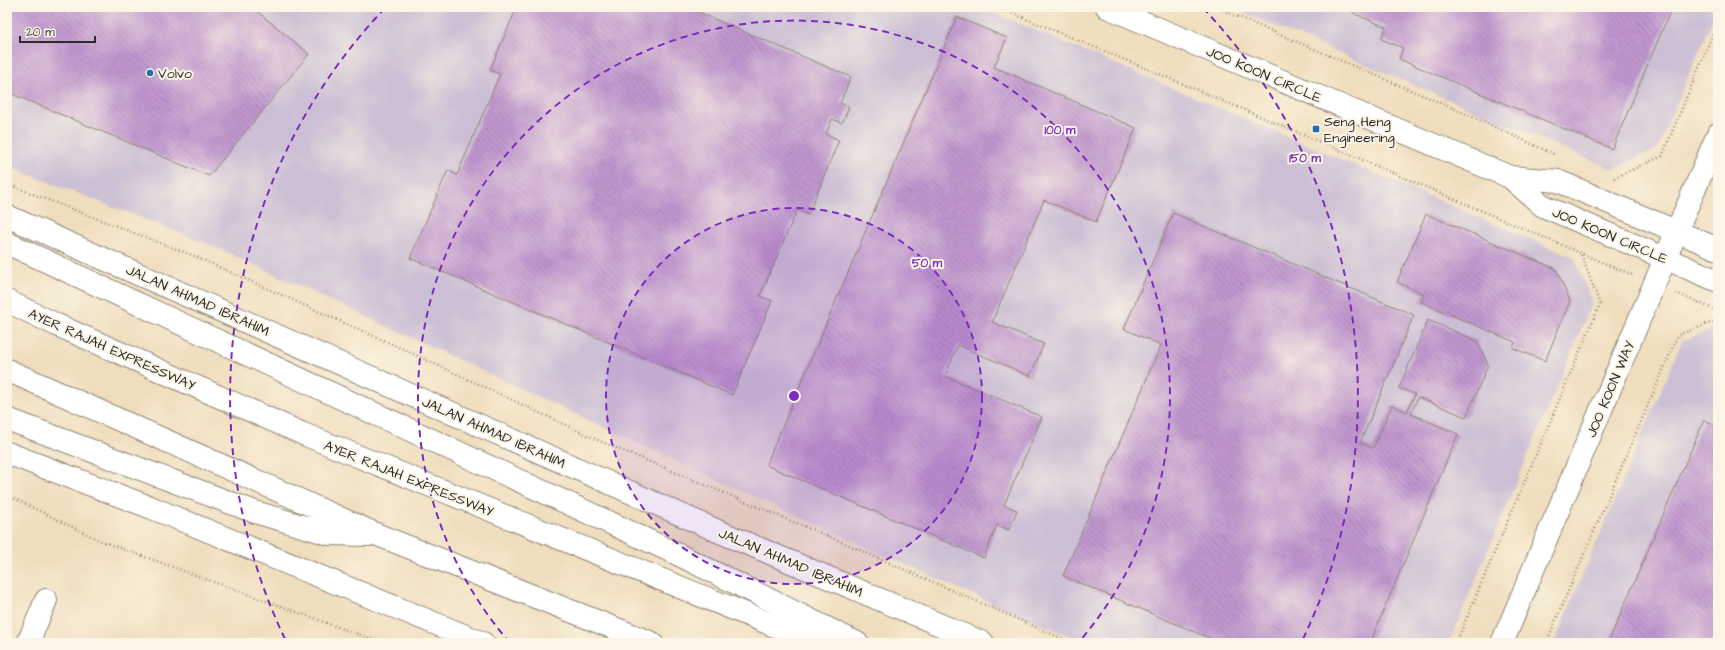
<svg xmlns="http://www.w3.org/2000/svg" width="1725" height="650" font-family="'Architects Daughter',sans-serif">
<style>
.industrial{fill:#ccbed4}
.building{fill:url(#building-back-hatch)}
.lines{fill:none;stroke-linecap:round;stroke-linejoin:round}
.minor-casing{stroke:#8d8474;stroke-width:24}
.major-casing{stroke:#8d8474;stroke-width:24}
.highway-casing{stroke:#8d8474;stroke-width:24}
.path{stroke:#8d8474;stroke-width:2.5;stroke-dasharray:1 3;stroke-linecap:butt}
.minor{stroke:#fff;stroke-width:22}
.major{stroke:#fff;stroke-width:22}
.highway{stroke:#fff;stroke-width:22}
.ring{fill:none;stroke:#7b2cbf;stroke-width:2;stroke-dasharray:7 5}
.poi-dot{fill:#1f6fb2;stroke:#fcf5e5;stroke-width:1.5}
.labels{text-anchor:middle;stroke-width:4;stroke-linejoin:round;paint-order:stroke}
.poi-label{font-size:14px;fill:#2b2b2b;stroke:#fcf5e5;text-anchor:start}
.street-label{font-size:14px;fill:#2b2b2b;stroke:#fcf5e5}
.centre{fill:#7b2cbf;stroke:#fcf5e5;stroke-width:2}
.ring-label{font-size:12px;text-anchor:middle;font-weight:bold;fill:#7b2cbf;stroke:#fcf5e5;stroke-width:4;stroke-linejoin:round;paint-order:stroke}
</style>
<defs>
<pattern id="building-back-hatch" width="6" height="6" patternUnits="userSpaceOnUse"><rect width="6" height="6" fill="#c096cf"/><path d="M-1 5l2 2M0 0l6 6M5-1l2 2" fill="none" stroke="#9c7ba8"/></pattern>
</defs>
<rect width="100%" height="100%" fill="#fcf5e5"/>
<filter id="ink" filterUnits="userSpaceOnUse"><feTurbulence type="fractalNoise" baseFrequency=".025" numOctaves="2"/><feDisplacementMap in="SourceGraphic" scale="8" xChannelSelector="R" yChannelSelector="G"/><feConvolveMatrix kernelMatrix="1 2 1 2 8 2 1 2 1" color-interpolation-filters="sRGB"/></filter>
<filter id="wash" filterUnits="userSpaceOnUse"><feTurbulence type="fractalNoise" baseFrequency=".012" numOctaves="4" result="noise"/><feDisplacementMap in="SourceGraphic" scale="16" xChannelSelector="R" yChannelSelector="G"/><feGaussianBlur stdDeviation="0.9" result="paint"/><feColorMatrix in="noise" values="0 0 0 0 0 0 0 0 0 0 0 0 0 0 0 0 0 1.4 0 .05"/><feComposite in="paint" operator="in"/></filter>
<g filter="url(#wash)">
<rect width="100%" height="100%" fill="#efdebd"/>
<g class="industrial">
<path d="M7 7H980L1575 258 1592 303 1449 643H1086L998 606 737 489 211 245 7 166Z"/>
<path d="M1230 7H1718L1657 149 1612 169Z"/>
<path d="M1718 327V643H1554L1682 341Z"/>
</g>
<g id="blocks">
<g class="building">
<path d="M7 7H252L309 54 209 176 7 92Z"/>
<path d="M517 7H686L851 77 840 103 849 107 842 123 832 119 826 134 839 140 808 215 797 210 760 296 772 301 732 395 410 258 448 170 457 175 500 74 490 70Z"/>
<path d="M1347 7H1672L1612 149 1399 59 1403 48 1381 39 1386 27 1355 14Z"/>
<path d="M957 17 1007 38 994 67 1136 128 1096 222 1044 200 992 322 1044 344 1030 376 958 345 945 376 1042 417 1004 505 1017 510 1009 530 997 525 984 558 766 465Z"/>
<path d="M1173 213 1414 315 1360 443 1373 448 1392 405 1407 412 1415 394 1399 388 1428 320 1477 341 1488 365 1466 417 1418 397 1411 414 1458 434 1370 643H1221L1063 576 1161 345 1124 329Z"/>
<path d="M1426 214 1556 269 1570 301 1545 361 1513 348 1515 342 1421 302 1424 294 1397 282Z"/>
<path d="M1704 420 1718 426V643H1608Z"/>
</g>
</g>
</g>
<g filter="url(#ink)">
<use href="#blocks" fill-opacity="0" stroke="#8d8474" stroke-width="1"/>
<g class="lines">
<defs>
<g id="minor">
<path d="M1107 7 1510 177 1558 181 1718 249"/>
<path d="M1510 177 1543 206 1718 281"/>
<path d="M28 643 46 600"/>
<path d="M1502 643 1718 134"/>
</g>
<g id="major">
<path d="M7 216 720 532 983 643"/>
<path d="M7 453 152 508 483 643"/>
</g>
<g id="highway">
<path d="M7 243 675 553 857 643"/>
<path d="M7 301 57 325 301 433 817 643"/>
<path d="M7 370 378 535 652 643"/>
<path d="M7 419 255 512 329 534 369 535"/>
</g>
</defs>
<use href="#minor" class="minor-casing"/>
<use href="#major" class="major-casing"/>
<use href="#highway" class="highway-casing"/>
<g class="path">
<path d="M997 7C1210 94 1421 185 1632 275"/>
<path d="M1215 7 1455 109 1556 155"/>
<path d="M1614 178 1662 156 1718 22"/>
<path d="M7 184 194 256 403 349 600 441 837 540 1072 643"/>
<path d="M1676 293 1718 311"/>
<path d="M7 495 101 541 382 643"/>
<path d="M1456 643 1600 304 1581 254"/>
<path d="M1546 643 1678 335 1718 320"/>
</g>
<use href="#minor" class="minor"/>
<use href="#major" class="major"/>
<use href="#highway" class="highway"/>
</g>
</g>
<circle cx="794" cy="396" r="188" fill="#7b2cbf" fill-opacity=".12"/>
<g class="ring">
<circle cx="794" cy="396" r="188"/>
<path d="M510 643A376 376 0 1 1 1078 643"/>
<path d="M285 639A564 564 0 0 1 385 8M1203 8A564 564 0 0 1 1303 639"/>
</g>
<g class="poi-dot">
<circle cx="150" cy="73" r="4"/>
<rect x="1312" y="125" width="8" height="8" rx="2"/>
</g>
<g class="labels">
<g class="poi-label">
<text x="158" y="78">Volvo</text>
<text x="1324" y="126">Seng Heng<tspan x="1324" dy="16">Engineering</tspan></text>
</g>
<g class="street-label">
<text transform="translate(1264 74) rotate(23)" y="5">JOO KOON CIRCLE</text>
<text transform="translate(1610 235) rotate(23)" y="5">JOO KOON CIRCLE</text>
<text transform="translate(198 300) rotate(24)" y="5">JALAN AHMAD IBRAHIM</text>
<text transform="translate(112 349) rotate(24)" y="5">AYER RAJAH EXPRESSWAY</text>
<text transform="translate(1610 389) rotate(-67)" y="5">JOO KOON WAY</text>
<text transform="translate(494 432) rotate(24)" y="5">JALAN AHMAD IBRAHIM</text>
<text transform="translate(409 478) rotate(22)" y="5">AYER RAJAH EXPRESSWAY</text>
<text transform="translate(791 562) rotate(23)" y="5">JALAN AHMAD IBRAHIM</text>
</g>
</g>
<circle cx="794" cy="396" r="6" class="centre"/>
<g class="ring-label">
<text x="1060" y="134">100 m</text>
<text x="1305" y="162">150 m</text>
<text x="927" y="267">50 m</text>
</g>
<rect width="1725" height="650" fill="none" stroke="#fcf5e5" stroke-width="24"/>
<path d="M20 36v6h75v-6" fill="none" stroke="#2b2b2b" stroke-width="2"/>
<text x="26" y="36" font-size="12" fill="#2b2b2b" stroke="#fcf5e5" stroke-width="3" paint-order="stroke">20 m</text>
</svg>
